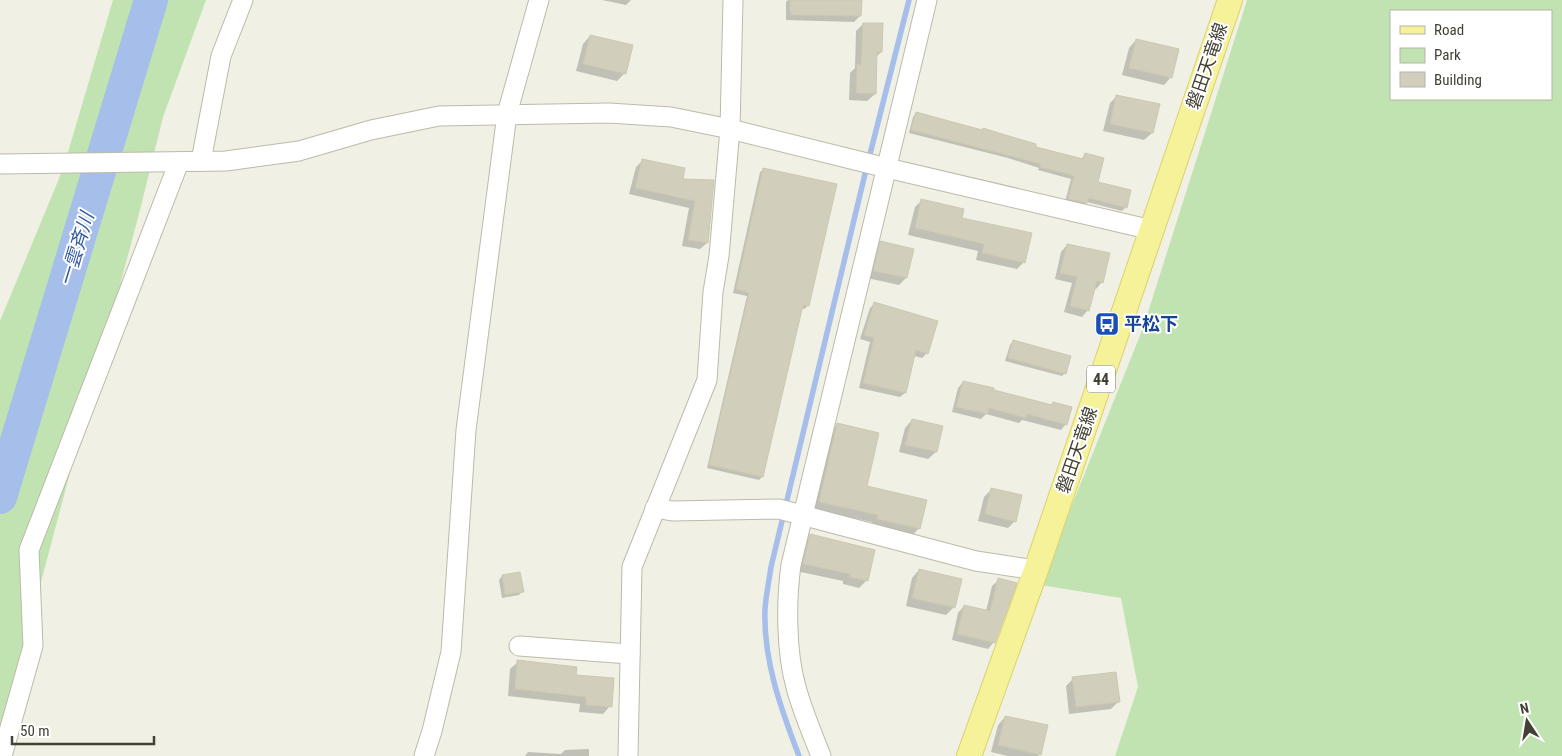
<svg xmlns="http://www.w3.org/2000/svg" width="1562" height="756" font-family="'Roboto Condensed','Noto Sans JP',sans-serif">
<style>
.green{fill:#c0e3b1;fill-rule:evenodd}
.shadow{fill:#0003}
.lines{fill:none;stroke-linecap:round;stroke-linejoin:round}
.stream{stroke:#a6beea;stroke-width:5.5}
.river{stroke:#a6beea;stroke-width:34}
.building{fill:#d2cebc;stroke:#ccc8af}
.minor-casing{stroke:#bcbaa9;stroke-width:21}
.major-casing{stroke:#dad36b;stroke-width:26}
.minor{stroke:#fff;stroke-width:19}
.major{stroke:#f6f299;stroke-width:24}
.labels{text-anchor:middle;stroke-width:4;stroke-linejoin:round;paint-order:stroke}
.shield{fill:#fff;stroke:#7b7a72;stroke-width:1}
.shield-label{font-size:16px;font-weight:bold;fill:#434135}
.street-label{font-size:18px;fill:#434135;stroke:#fff}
.transit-label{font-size:18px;font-weight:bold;fill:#164399;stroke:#fff;text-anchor:start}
.water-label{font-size:19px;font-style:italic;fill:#375da6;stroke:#fff}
</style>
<rect width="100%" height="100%" fill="#f1f0e5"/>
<g class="green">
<path d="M113 0H206L163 117 140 210 0 736V321L63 169Z"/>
<path d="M1247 0H1562V756H1115L1138 687 1121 598 1040 585 1143 328ZM1391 11H1551V99H1391Z"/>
</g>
<g class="shadow">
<path d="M602 0H631L626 5Z"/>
<path d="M788 0H861L860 16 854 22 786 20V2Z"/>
<path d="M863 24 881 52 876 57 875 94 867 101 849 100 850 73 855 68 856 31Z"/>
<path d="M590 36 625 73 617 81 576 71 583 44Z"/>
<path d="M1136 40 1171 77 1164 85 1122 75 1129 48Z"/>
<path d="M1117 96 1158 105 1152 133 1144 140 1103 131 1110 103Z"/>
<path d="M916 113 1081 160 1085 154 1096 183 1130 191 1125 208 1122 211 1087 202 1083 206 1065 202 1071 179 1038 170 1039 168 1008 158 909 133 913 117Z"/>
<path d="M643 160 681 180 713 181 707 243 700 249 682 246 689 208 629 194 636 167Z"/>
<path d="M764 169 808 305 805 309 801 308 762 477 759 480 707 468 747 296 733 293 760 172Z"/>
<path d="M922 200 961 219 1024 262 1017 269 976 260 978 251 908 235 915 207Z"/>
<path d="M881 243 906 278 899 285 867 278 874 250Z"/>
<path d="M1067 245 1102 282 1096 289 1094 288 1088 310 1082 317 1064 312 1072 283 1055 279 1061 252Z"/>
<path d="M875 303 927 353 922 358 914 356 905 393 900 397 859 388 870 342 860 339 870 308Z"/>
<path d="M1013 341 1065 373 1062 376 1005 361 1010 345Z"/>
<path d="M963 382 1050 406 1053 403 1066 424 1061 430 1022 420 1019 423 986 414 981 419 952 412 958 388Z"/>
<path d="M912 420 936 452 928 459 899 452 905 428Z"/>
<path d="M837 425 866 487 919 528 912 536 871 526 872 522 812 509 830 432Z"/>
<path d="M991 490 1015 521 1008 528 978 521 984 497Z"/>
<path d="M810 536 866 581 859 588 843 584V581L796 571 803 543Z"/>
<path d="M919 570 954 607 946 615 906 606 912 578Z"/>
<path d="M519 573 522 591 519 595 502 598 499 580 502 576Z"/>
<path d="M999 580 994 642 988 649 952 640 958 613 964 606 986 611 992 586Z"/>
<path d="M518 662 575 676 610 706 603 714 579 712 580 704 508 696 510 669Z"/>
<path d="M1073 679 1118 702 1111 709 1069 714 1066 686Z"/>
<path d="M1005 717 1040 754 1038 756H1008L991 752 998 725Z"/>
<path d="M589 749V756H525L528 752 561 754 565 750Z"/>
</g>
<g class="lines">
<path class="stream" d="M799 756C781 709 763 660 765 609 766 595 769 581 771 567L865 174 909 0"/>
<path class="river" d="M0 497 151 0"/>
</g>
<g class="building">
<path d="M790 0H862L861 16 791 15V12H790Z"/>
<path d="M863 23H883L882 52H877L876 94 856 93 857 64 861 65Z"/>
<path d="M590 35 633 45 626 74 583 64Z"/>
<path d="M1136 39 1179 49 1172 78 1129 68Z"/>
<path d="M1116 95 1160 104 1153 133 1110 124Z"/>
<path d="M916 112 982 130 983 128 1002 134 1036 144V147L1083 159 1085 153 1104 158 1098 182 1131 190 1127 208 1089 198 1087 203 1068 199 1074 176 1040 167 1041 164 911 130Z"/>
<path d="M642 159 685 168 683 179 714 180 708 243 688 240 695 201 635 188Z"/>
<path d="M763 168 837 184 809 306 803 305 763 477 709 465 749 293 736 289Z"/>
<path d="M921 199 964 209 962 218 1032 233 1025 263 982 253 984 244 915 228Z"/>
<path d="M880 241 914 249 907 278 873 271Z"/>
<path d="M1067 244 1110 253 1103 283 1097 281 1089 311 1070 306 1077 277 1060 273Z"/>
<path d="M874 302 938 321 928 354 916 350 906 393 863 383 874 338 864 335Z"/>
<path d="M1013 340 1071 356 1066 374 1008 358Z"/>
<path d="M963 381 994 388V390L1052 405 1053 402 1072 407 1067 425 1027 414 1026 418 989 408 988 414 956 407Z"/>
<path d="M912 419 943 426 937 452 905 445Z"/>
<path d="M837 423 879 433 867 486 927 500 920 529 877 519 878 515 819 502Z"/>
<path d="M991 488 1022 495 1016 522 985 514Z"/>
<path d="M810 534 875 550 868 581 849 577 850 574 803 564Z"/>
<path d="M919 569 962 579 955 608 912 598Z"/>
<path d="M520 572 524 592 505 595 502 575Z"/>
<path d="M998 578 1017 583 995 643 957 634 964 605 990 611Z"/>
<path d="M517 660 577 667 576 675 614 678 612 707 586 705V697L515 689Z"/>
<path d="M1116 672 1120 702 1076 707 1072 677Z"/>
<path d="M1005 716 1048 725 1041 755 998 745Z"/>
</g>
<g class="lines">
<defs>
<g id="minor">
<path d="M201 161 221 56 243 0"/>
<path d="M0 164 226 161 299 151 371 130 439 116 609 113 671 117 730 129 887 168 1152 230"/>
<path d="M655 508 672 511 779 509 976 561 1036 570"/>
<path d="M519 646 630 654"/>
<path d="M2 756 33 646 29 550 179 162"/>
<path d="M424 756 432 731 451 652 466 430 507 114 539 0"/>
<path d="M628 756 632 567 707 380 713 292 719 256 730 129 733 0"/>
<path d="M821 756C812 733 802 710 796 687 786 652 786 601 791 565L927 0"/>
</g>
<path id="major" d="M969 756 1036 570 1230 0"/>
</defs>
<use href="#minor" class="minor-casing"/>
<use href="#major" class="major-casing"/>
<use href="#minor" class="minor"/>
<use href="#major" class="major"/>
</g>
<defs>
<symbol id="bus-square" viewBox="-11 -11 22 22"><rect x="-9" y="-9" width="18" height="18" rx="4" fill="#1a4fb4" stroke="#fff"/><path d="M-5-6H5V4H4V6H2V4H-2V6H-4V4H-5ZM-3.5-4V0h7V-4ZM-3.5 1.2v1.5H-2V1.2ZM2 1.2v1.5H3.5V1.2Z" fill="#fff"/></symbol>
</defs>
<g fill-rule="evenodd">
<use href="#bus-square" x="1093" y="310" width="28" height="28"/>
</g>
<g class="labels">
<rect class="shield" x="1087" y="365.5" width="28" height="27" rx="4"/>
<g class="shield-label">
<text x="1101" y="385">44</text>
</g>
<g class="street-label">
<text transform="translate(1207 66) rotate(-71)" y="6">磐田天竜線</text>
<text transform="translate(1077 450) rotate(-71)" y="6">磐田天竜線</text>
</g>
<g class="transit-label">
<text x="1124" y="330">平松下</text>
</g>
<g class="water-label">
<text transform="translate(76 249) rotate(-73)" y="7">一雲斉川</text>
</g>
</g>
<rect x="1390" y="10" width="162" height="90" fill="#ffffff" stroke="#b4b3ae"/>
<rect x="1400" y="26" width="25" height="8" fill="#f6f299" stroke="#b4b3ae"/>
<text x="1434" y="35" font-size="15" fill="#434135">Road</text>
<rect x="1400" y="48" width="25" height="15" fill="#c0e3b1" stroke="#b4b3ae"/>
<text x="1434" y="60" font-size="15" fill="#434135">Park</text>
<rect x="1400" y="72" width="25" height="15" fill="#d2cebc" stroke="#b4b3ae"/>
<text x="1434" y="85" font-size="15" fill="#434135">Building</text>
<g transform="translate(1527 721) rotate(348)" stroke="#ffffff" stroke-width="4" paint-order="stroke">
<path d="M0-4L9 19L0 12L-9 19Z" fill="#434135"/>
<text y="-8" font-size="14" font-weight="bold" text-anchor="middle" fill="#434135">N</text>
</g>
<path d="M12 736v8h142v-8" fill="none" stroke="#434135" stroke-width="2.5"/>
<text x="20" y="736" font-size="15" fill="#434135" stroke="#ffffff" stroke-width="4" paint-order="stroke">50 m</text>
</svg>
